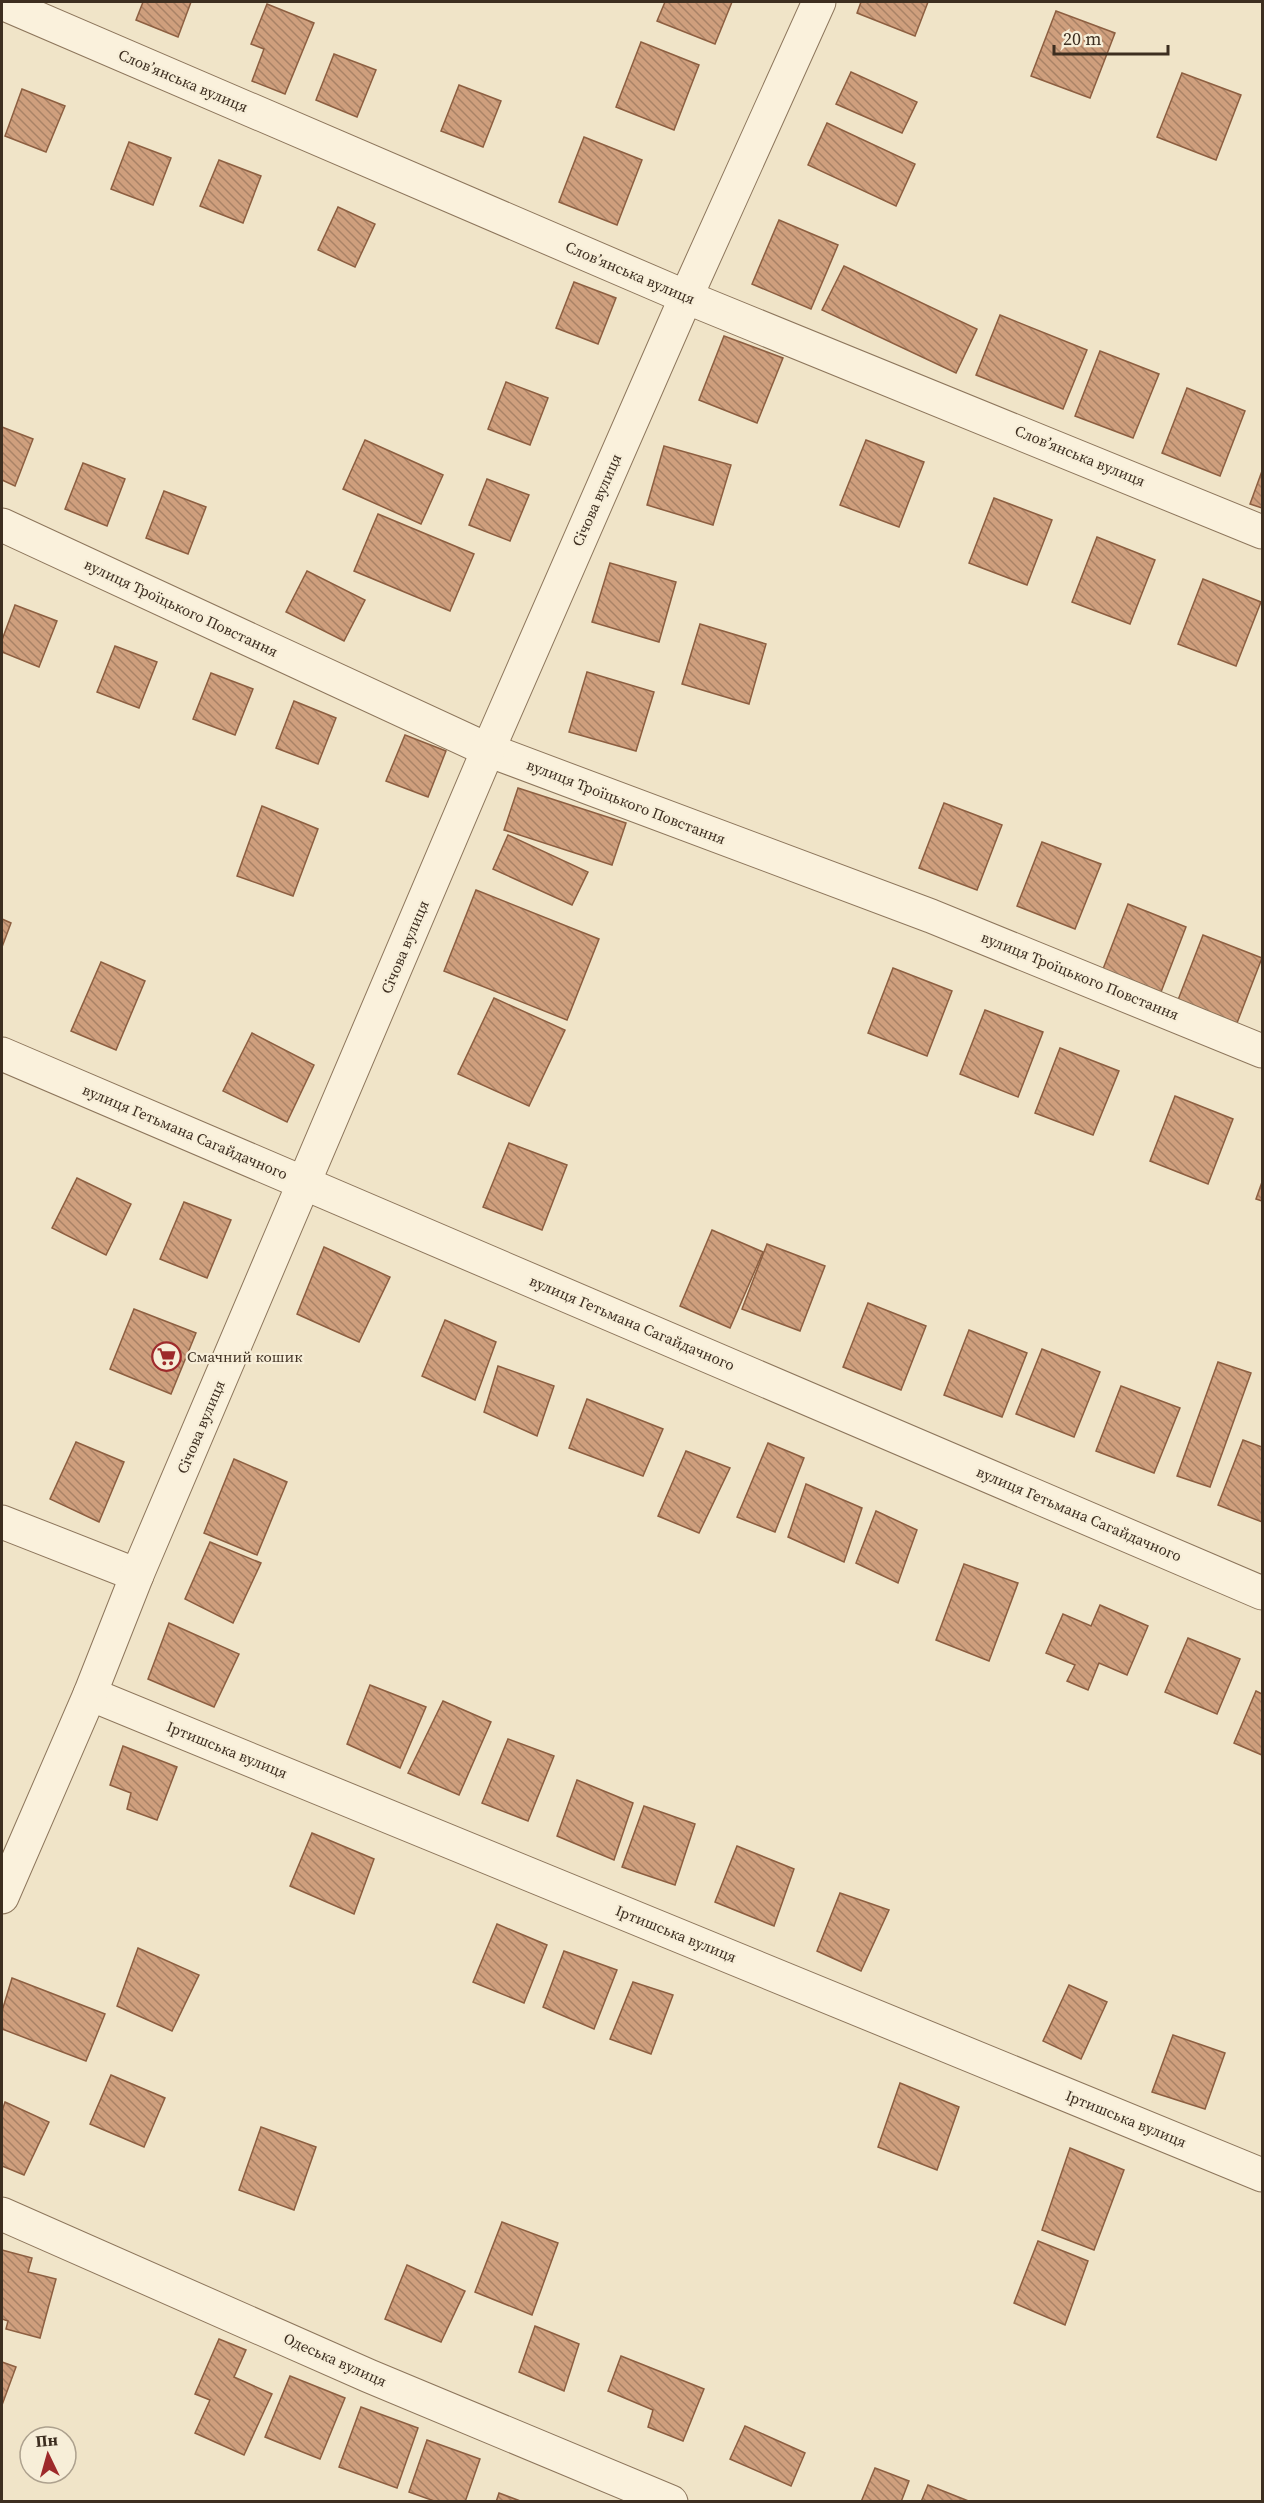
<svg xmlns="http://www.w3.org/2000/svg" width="1264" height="2503" font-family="'Source Serif 4',serif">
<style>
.building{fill:url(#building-back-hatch);stroke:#8d5f41;stroke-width:1.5}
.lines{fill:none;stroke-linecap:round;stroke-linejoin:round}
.minor-casing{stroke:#8d765c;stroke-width:35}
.minor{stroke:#faf1dc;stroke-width:33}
.labels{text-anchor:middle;stroke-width:4.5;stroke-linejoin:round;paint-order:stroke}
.street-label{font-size:15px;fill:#3d2e20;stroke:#f7eed8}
.poi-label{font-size:15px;fill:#3d2e20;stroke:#f7eed8;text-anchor:start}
</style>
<defs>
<pattern id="building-back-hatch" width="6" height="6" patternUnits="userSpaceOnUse" patternTransform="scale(1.5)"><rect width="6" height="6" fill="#cf9f7d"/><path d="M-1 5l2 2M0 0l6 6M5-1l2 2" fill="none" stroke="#a98266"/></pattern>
</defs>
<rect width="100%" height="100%" fill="#f0e4c8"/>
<g class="building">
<path d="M143 2H191L178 37 136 20Z"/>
<path d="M665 2H732L715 44 657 21Z"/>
<path d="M861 2H928L915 36 857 13Z"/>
<path d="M267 4 314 23 285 94 252 81 264 49 251 44Z"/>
<path d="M1056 11 1115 33 1090 98 1031 76Z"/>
<path d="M641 42 699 65 674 130 616 107Z"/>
<path d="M334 54 376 70 357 117 316 100Z"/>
<path d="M851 72 917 102 902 133 836 104Z"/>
<path d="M1182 73 1241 95 1216 160 1157 137Z"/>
<path d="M459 85 501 101 483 147 441 131Z"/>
<path d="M22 89 65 106 46 152 5 136Z"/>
<path d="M827 123 915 164 896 206 808 165Z"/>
<path d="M584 137 642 160 617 225 559 202Z"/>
<path d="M129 142 171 158 153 205 111 189Z"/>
<path d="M219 160 261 176 243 223 200 206Z"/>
<path d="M338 207 375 224 355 267 318 250Z"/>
<path d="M779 220 838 245 811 309 752 284Z"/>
<path d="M844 266 977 329 956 373 822 310Z"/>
<path d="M574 282 616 298 598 344 556 328Z"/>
<path d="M1000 315 1087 350 1063 409 976 375Z"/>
<path d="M724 336 783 358 757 423 699 400Z"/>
<path d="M1100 351 1159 374 1133 438 1075 416Z"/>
<path d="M506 382 548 398 530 445 488 429Z"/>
<path d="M1187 388 1245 411 1220 476 1162 453Z"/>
<path d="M2 427 33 439 15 486 2 480Z"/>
<path d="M365 440 443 475 421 524 343 489Z"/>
<path d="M866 440 924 462 899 527 840 505Z"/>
<path d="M664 446 731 465 713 525 647 505Z"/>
<path d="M83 463 125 479 107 526 65 509Z"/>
<path d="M1262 471V508L1250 504Z"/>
<path d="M487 479 529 495 510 541 469 525Z"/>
<path d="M164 491 206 507 188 554 146 538Z"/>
<path d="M994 498 1052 520 1027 585 969 563Z"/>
<path d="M378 514 474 554 450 611 354 571Z"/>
<path d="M1097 537 1155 560 1130 624 1072 602Z"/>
<path d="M610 563 676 582 659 642 592 622Z"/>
<path d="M307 571 365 600 344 641 286 612Z"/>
<path d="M1203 579 1261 602 1236 666 1178 644Z"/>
<path d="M15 605 57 621 39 667 2 652V640Z"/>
<path d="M700 624 766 644 749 704 682 684Z"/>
<path d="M115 646 157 662 139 708 97 692Z"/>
<path d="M587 672 654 692 636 751 569 732Z"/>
<path d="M211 673 253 689 235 735 193 719Z"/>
<path d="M294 701 336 718 318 764 276 748Z"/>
<path d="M405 735 446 751 428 797 386 781Z"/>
<path d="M518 788 626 823 612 865 504 830Z"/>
<path d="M944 803 1002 825 977 890 919 868Z"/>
<path d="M262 806 318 829 293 896 237 876Z"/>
<path d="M508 835 588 872 572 905 493 869Z"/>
<path d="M1042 842 1101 864 1075 929 1017 906Z"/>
<path d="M476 890 599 939 567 1020 444 971Z"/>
<path d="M1128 904 1186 927 1161 992 1103 969Z"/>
<path d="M2 919 11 923 2 947Z"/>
<path d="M1203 935 1262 958 1237 1023 1178 1000Z"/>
<path d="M101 962 145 981 116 1050 71 1031Z"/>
<path d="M893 968 952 991 927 1056 868 1033Z"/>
<path d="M494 998 565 1030 529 1106 458 1074Z"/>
<path d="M985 1010 1043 1032 1018 1097 960 1074Z"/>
<path d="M252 1033 314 1065 287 1122 223 1091Z"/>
<path d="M1060 1048 1119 1071 1093 1135 1035 1113Z"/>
<path d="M1175 1096 1233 1119 1208 1184 1150 1161Z"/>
<path d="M509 1143 567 1165 542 1230 483 1207Z"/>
<path d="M77 1178 131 1204 106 1255 52 1228Z"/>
<path d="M1262 1182V1201L1256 1199Z"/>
<path d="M184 1202 231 1220 207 1278 160 1259Z"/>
<path d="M712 1230 763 1252 730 1328 680 1306Z"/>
<path d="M767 1244 825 1266 800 1331 742 1309Z"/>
<path d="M324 1247 390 1277 359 1342 297 1314Z"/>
<path d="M868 1303 926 1326 901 1390 843 1367Z"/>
<path d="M134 1309 196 1333 171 1394 110 1369Z"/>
<path d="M445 1320 496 1342 475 1400 422 1376Z"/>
<path d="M969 1330 1027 1353 1002 1417 944 1395Z"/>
<path d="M1042 1349 1100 1372 1074 1437 1016 1414Z"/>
<path d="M1218 1362 1251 1373 1210 1487 1177 1476Z"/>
<path d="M498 1366 554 1386 537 1436 484 1412Z"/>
<path d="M1121 1386 1180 1408 1154 1473 1096 1451Z"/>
<path d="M587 1399 663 1429 643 1476 569 1448Z"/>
<path d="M1243 1440 1262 1447V1522L1218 1505Z"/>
<path d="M76 1442 124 1462 99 1522 50 1499Z"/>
<path d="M768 1443 804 1458 775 1532 737 1517Z"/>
<path d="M686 1451 730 1468 699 1533 658 1516Z"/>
<path d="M234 1459 287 1482 257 1555 204 1533Z"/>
<path d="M806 1484 862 1508 844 1562 788 1537Z"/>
<path d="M876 1511 917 1530 898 1583 856 1563Z"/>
<path d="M210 1542 261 1563 233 1623 185 1599Z"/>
<path d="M964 1564 1018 1583 989 1661 936 1640Z"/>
<path d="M1100 1605 1148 1626 1127 1675 1099 1663 1088 1690 1067 1681 1075 1665 1046 1653 1063 1614 1091 1626Z"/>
<path d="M169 1623 239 1654 214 1707 148 1679Z"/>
<path d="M1188 1638 1240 1659 1217 1714 1165 1692Z"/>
<path d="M370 1685 426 1707 400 1768 347 1744Z"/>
<path d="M1256 1691 1262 1694V1755L1234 1743Z"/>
<path d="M443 1701 491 1722 459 1795 408 1773Z"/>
<path d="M508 1739 554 1756 528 1821 482 1803Z"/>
<path d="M123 1746 177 1767 157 1820 127 1809 131 1793 110 1785Z"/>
<path d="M577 1780 633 1803 614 1860 557 1836Z"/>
<path d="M644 1806 695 1824 675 1885 622 1867Z"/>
<path d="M312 1833 374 1859 354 1914 290 1886Z"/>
<path d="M737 1846 794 1869 774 1926 715 1902Z"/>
<path d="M840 1893 889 1910 861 1971 817 1951Z"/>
<path d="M497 1924 547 1945 524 2003 473 1982Z"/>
<path d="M138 1948 199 1975 172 2031 117 2006Z"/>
<path d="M564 1951 617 1970 594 2029 543 2007Z"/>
<path d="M12 1978 105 2014 86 2061 2 2029V2011Z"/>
<path d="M633 1982 673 1995 651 2054 610 2039Z"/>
<path d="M1069 1985 1107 2002 1081 2059 1043 2041Z"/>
<path d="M1173 2035 1225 2053 1205 2109 1152 2092Z"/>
<path d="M111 2075 165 2098 144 2147 90 2124Z"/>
<path d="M900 2083 959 2107 937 2170 878 2147Z"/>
<path d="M5 2102 49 2122 24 2175 2 2166V2111Z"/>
<path d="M261 2127 316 2147 294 2210 239 2190Z"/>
<path d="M1070 2148 1124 2170 1094 2250 1042 2230Z"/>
<path d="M502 2222 558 2243 532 2315 475 2292Z"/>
<path d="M1038 2241 1088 2261 1065 2325 1014 2303Z"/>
<path d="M2 2250 32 2258 28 2272 56 2279 40 2338 6 2329 8 2321 2 2319Z"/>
<path d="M407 2265 465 2291 441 2342 385 2319Z"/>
<path d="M535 2326 579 2344 564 2391 519 2372Z"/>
<path d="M219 2339 246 2350 234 2377 272 2394 244 2455 195 2433 210 2400 195 2394Z"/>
<path d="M621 2356 704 2389 683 2441 648 2427 653 2410 608 2391Z"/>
<path d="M2 2362 16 2367 2 2405Z"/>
<path d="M290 2376 345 2398 320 2459 265 2437Z"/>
<path d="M361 2407 418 2428 397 2488 339 2467Z"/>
<path d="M745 2426 805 2453 791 2486 730 2459Z"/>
<path d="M427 2440 480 2459 465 2502H437L409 2492Z"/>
<path d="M875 2468 909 2481 901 2502H861Z"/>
<path d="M928 2485 971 2502H921Z"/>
<path d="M499 2493 523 2502H496Z"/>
</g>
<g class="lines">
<defs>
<g id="minor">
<path d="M2 3 686 297 1262 532"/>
<path d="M2 525 488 750 931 916 1262 1051"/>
<path d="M2 1054 1262 1593"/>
<path d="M2 1522 137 1575"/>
<path d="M90 1694 1262 2175"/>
<path d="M2 1897 90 1694 137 1575 488 750 686 297 819 2"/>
<path d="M2 2214 369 2376 671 2502"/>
</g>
</defs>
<use href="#minor" class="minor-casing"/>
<use href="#minor" class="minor"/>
</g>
<defs>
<symbol id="supermarket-ring" viewBox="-11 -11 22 22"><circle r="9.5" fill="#f7eed8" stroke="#9e2a2b" stroke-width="1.5"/><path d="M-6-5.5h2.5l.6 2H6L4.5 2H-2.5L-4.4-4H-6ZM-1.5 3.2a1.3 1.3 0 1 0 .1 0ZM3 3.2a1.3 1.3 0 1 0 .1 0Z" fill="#9e2a2b"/></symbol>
</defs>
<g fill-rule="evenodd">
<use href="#supermarket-ring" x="150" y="1340" width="33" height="33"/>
</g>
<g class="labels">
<g class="street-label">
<text transform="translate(183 81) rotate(23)" y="5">Словʼянська вулиця</text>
<text transform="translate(630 273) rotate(23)" y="5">Словʼянська вулиця</text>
<text transform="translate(1080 456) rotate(22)" y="5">Словʼянська вулиця</text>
<text transform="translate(597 500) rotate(-66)" y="5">Січова вулиця</text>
<text transform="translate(181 608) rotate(25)" y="5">вулиця Троїцького Повстання</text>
<text transform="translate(626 802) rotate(21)" y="5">вулиця Троїцького Повстання</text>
<text transform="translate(405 947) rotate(-67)" y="5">Січова вулиця</text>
<text transform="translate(1080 976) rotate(22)" y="5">вулиця Троїцького Повстання</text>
<text transform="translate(185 1132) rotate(23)" y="5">вулиця Гетьмана Сагайдачного</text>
<text transform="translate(632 1323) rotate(23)" y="5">вулиця Гетьмана Сагайдачного</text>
<text transform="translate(201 1427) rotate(-67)" y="5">Січова вулиця</text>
<text transform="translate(1079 1514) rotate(23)" y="5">вулиця Гетьмана Сагайдачного</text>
<text transform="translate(227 1750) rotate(22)" y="5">Іртишська вулиця</text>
<text transform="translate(676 1934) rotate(22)" y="5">Іртишська вулиця</text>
<text transform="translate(1126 2119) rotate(22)" y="5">Іртишська вулиця</text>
<text transform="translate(335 2360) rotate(24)" y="5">Одеська вулиця</text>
</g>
<g class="poi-label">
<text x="187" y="1362">Смачний кошик</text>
</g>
</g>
<rect width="1264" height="2503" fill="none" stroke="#3d2e20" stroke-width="6"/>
<g transform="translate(48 2455) rotate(355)"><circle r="28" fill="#f7eed8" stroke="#ada18e" stroke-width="1.5"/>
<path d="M0-4.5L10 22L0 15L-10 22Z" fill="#9e2a2b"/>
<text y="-9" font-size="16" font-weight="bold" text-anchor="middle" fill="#3d2e20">Пн</text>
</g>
<path d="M1054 45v9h114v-9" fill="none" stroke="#3d2e20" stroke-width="3"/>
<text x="1063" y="45" font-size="18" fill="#3d2e20" stroke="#f7eed8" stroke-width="4.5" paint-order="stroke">20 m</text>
</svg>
